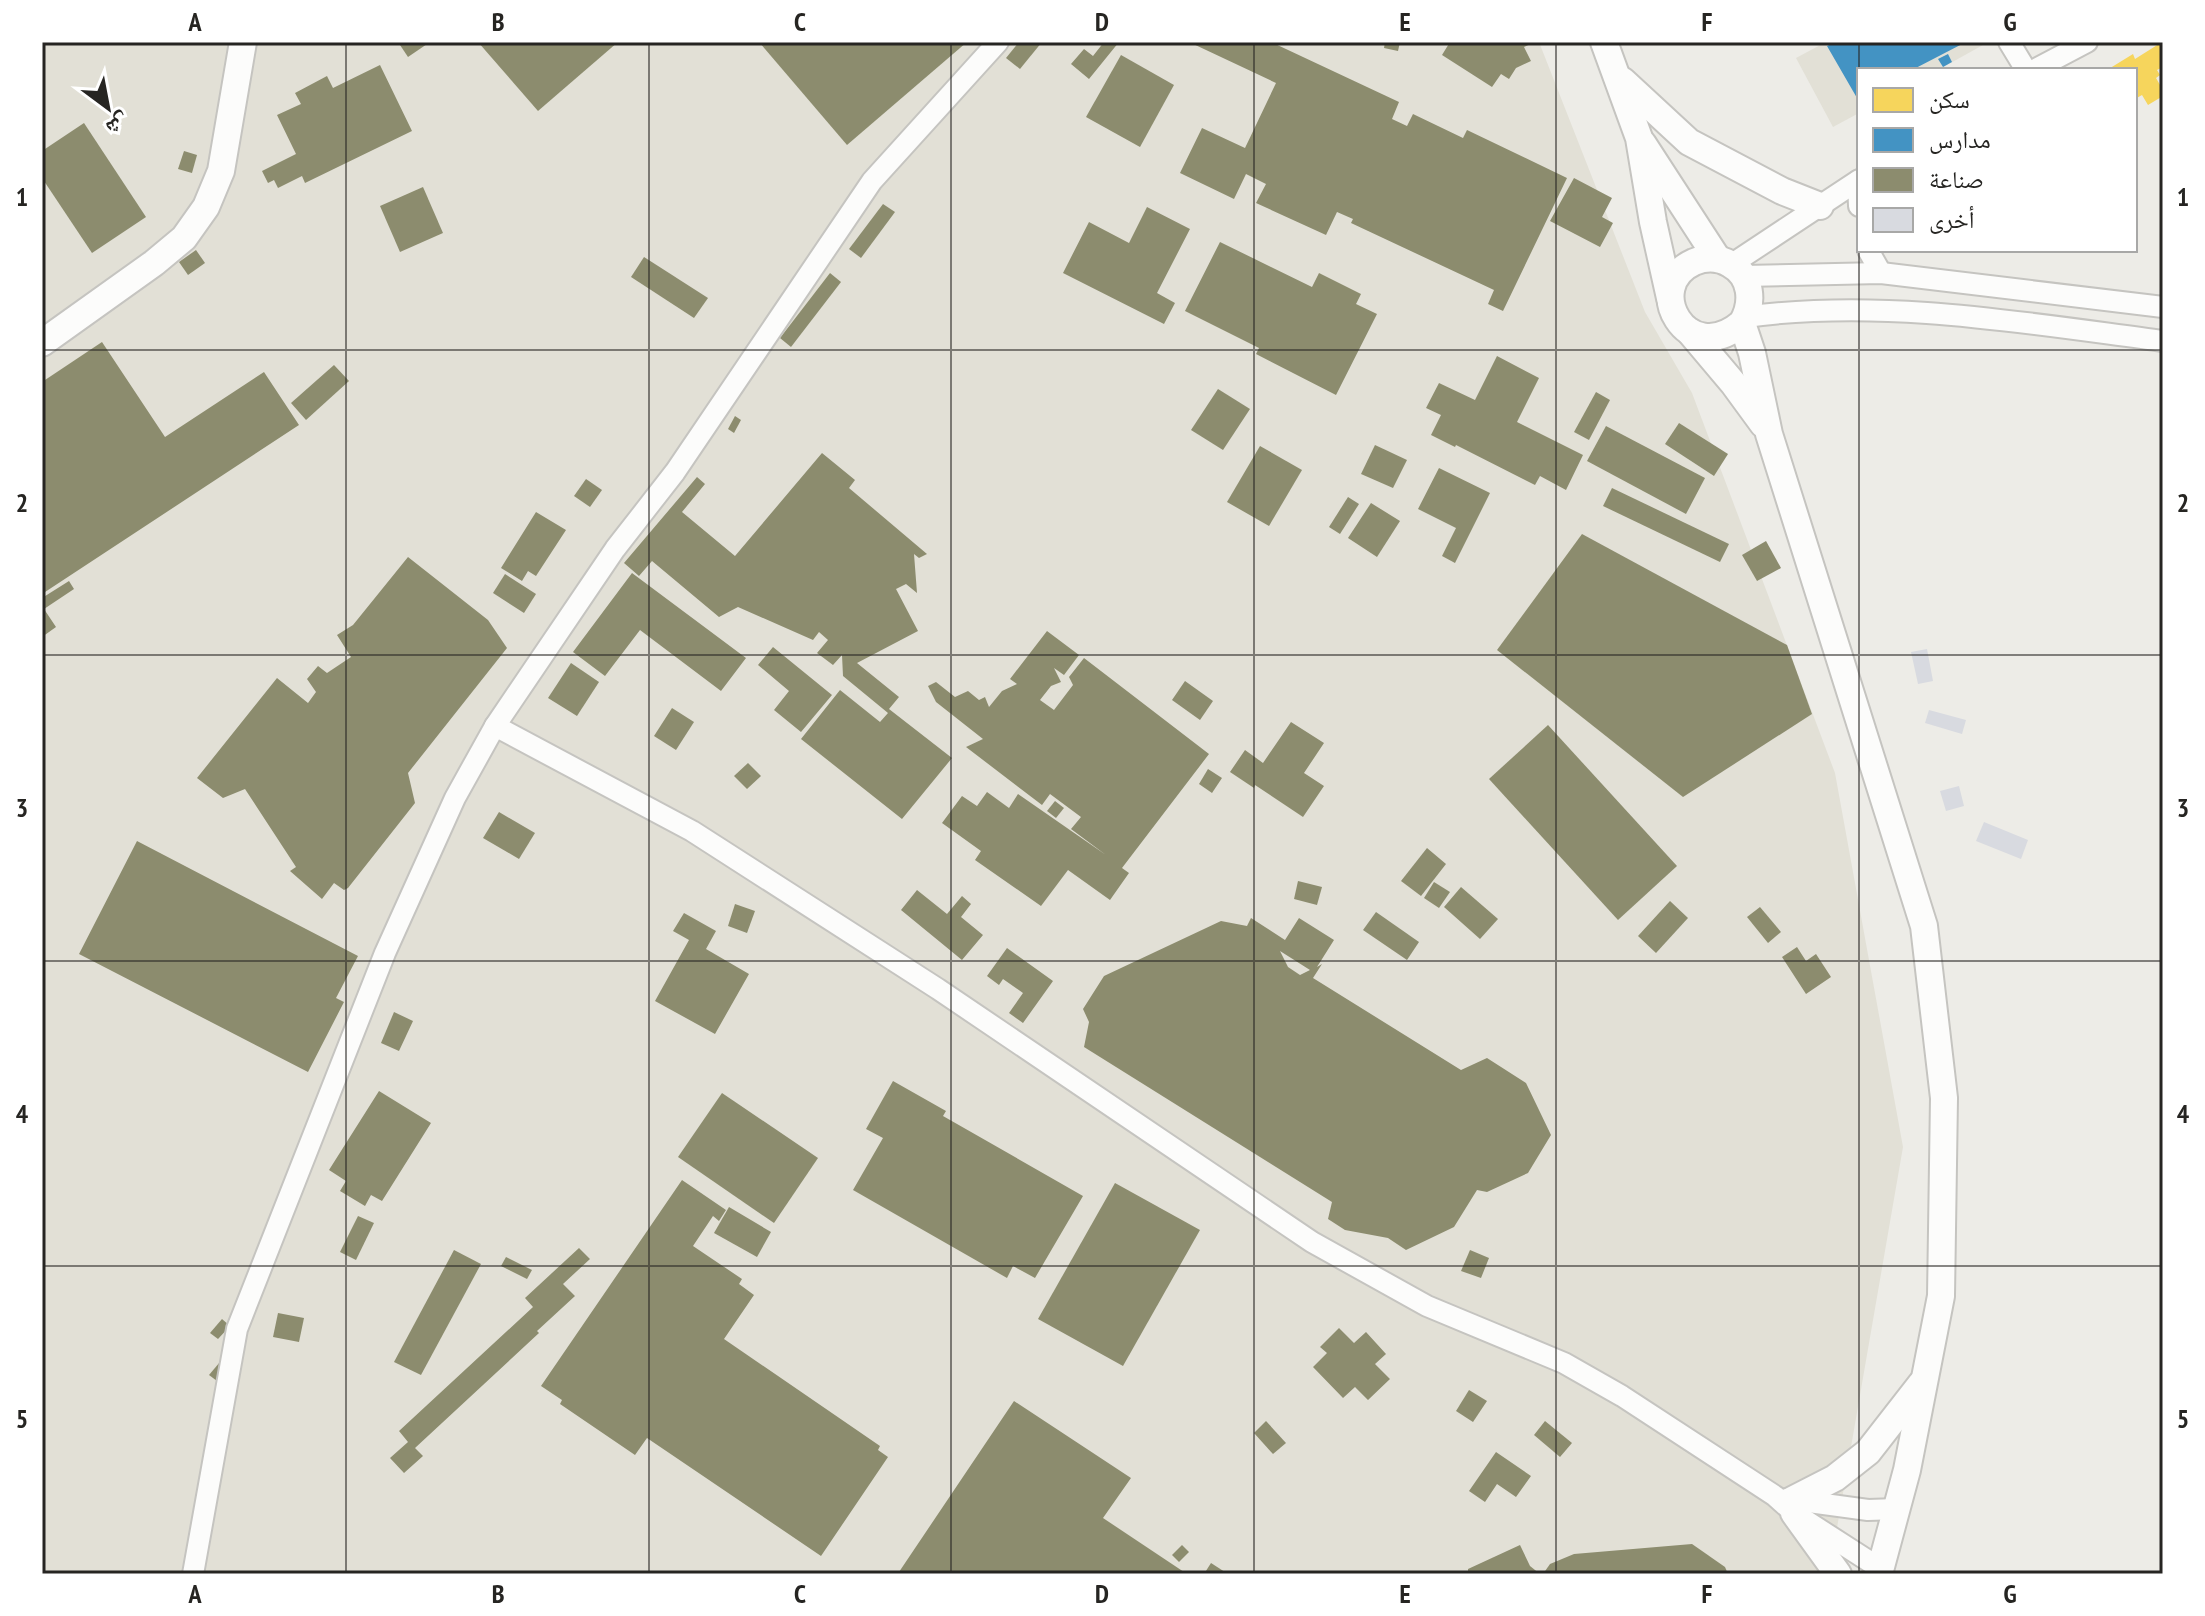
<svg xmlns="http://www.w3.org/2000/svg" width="2205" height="1616" font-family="'PT Sans Narrow','Noto Naskh Arabic',sans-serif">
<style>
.built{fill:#e2e0d6}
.homes{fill:#f6d55c}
.schools{fill:#4393c3}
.industry{fill:#8c8c6e;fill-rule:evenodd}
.building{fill:#d8dae0}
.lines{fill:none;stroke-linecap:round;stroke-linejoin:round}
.minor-casing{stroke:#c5c4c0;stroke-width:24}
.major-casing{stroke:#c5c4c0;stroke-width:30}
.minor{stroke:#fcfcfb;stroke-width:20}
.major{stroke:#fcfcfb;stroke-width:26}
.grid{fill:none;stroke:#262522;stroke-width:2;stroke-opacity:0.55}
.neatline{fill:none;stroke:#262522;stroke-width:3}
.grid-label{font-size:26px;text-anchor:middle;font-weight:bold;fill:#262522}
</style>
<rect width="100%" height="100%" fill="#edece7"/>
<g class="built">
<path d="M42 42H1539L1645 312 1692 393 1835 773 1903 1147 1829 1574H42Z"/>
<path d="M1826 42H1982L1983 45 1938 70H1859V113L1833 127 1796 58Z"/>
</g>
<path class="homes" d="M2162 42 2163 67 2157 70 2160 75 2156 78 2163 90V96L2148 105 2142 95 2135 99V70H2107L2133 54 2135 59Z"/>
<g class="schools">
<path d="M1836 42 1852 43 1966 42 1912 70H1859V97L1857 98 1827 46Z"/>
<path d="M1948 54 1952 62 1943 67 1938 59Z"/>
</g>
<g class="industry">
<path d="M398 42H430L408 57Z"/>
<path d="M478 42H618L538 111Z"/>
<path d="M759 42H967L847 145Z"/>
<path d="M1019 42H1042L1020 69 1006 58Z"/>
<path d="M1104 42H1119L1089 79 1071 64 1084 49 1093 56Z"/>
<path d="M1189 42H1271L1399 102 1392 119 1407 126 1413 114 1463 138 1467 130 1567 178 1503 311 1488 304 1494 290 1351 223 1353 219 1337 212 1326 235 1256 203 1266 184 1246 174 1234 199 1180 173 1202 128 1245 148 1276 83Z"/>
<path d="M1385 42H1400L1398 51 1384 48Z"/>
<path d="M1450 42H1535L1524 47 1531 61 1516 68 1509 79 1501 74 1492 87 1442 55Z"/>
<path d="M1121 55 1174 85 1140 147 1086 117Z"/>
<path d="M380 65 412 131 305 183 302 176 278 188 274 180 268 183 262 171 296 154 277 115 301 104 295 93 327 76 333 88Z"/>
<path d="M84 123 146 217 92 253 42 178V151Z"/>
<path d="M184 151 197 155 192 173 178 169Z"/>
<path d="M1574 178 1612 198 1602 217 1613 223 1600 247 1550 221Z"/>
<path d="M423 187 443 233 400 252 380 206Z"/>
<path d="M883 204 895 212 861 258 849 249Z"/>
<path d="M1147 207 1190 229 1157 293 1175 303 1164 324 1063 273 1089 222 1129 243Z"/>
<path d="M1220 242 1312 287 1319 273 1361 294 1356 304 1377 314 1336 395 1256 354 1259 348 1185 311Z"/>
<path d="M196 250 205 263 188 275 179 262Z"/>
<path d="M644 257 708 298 694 318 631 277Z"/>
<path d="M830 273 841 282 791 347 780 338Z"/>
<path d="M102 342 165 437 264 372 299 425 42 594V382Z"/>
<path d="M1497 356 1539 378 1517 422 1583 455 1566 490 1540 476 1535 485 1456 445 1455 447 1431 435 1441 415 1426 408 1439 383 1475 400Z"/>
<path d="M334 365 349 381 306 420 291 403Z"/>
<path d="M1218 389 1250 409 1223 450 1191 430Z"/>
<path d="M1596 392 1610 400 1589 440 1574 432Z"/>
<path d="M735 416 741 420 734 433 728 429Z"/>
<path d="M1679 423 1728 454 1714 476 1665 444Z"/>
<path d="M1606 426 1705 478 1686 514 1587 461Z"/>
<path d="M1375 445 1407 460 1393 488 1361 474Z"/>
<path d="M1260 446 1302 470 1269 526 1227 502Z"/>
<path d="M822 453 855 480 849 488 927 554 919 558 914 554 917 593 906 584 896 589 918 631 857 663 899 697 889 709 952 758 902 819 801 739 840 690 880 722 888 713 843 676 842 655 833 665 817 653 828 640 819 632 813 640 738 607 719 617 652 561 639 576 624 563 697 477 705 484 682 512 735 556Z"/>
<path d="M1439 468 1490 493 1455 563 1442 556 1456 528 1418 509Z"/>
<path d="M586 479 602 490 590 507 574 496Z"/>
<path d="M1612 488 1729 544 1720 562 1603 506Z"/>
<path d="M1348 497 1359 504 1340 534 1329 527Z"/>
<path d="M1371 503 1400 521 1377 557 1348 538Z"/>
<path d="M536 512 566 530 536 576 528 571 522 581 501 568Z"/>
<path d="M1582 534 1787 645 1812 714 1683 797 1497 650Z"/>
<path d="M1766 541 1781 568 1757 581 1742 555Z"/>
<path d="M408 557 488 620 507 648 408 773 415 803 348 888 344 890 334 883 322 899 290 871 296 867 245 789 223 798 197 778 277 678 308 703 316 692 307 679 318 666 327 673 351 657 337 635 353 625Z"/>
<path d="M632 573 746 658 721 691 640 630 605 676 573 652Z"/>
<path d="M505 574 536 594 524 613 493 593Z"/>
<path d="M69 581 74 589 44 609 56 627 42 637V598Z"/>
<path d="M1047 631 1079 655 1064 675 1054 668 1061 682 1051 686 1040 700 1054 710 1073 685 1069 677 1084 658 1209 754 1122 868 1129 873 1110 900 1068 870 1041 906 975 860 981 851 942 823 962 796 977 806 987 792 1009 808 1018 794 1106 855 1071 829 1081 817 1050 794 1042 805 966 747 983 739 936 702 928 686 936 682 955 697 968 691 979 700 985 697 989 707 1002 691 1017 684 1010 679Z"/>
<path d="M773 647 832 695 801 732 774 710 789 691 758 665Z"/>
<path d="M571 663 599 682 577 716 548 698Z"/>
<path d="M1185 681 1213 701 1200 720 1172 700Z"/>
<path d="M672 708 694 722 676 750 654 736Z"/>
<path d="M1291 722 1324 743 1304 773 1324 786 1303 817 1255 785 1254 788 1230 772 1245 750 1263 763Z"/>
<path d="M1548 725 1677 866 1618 920 1489 779Z"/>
<path d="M748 763 761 776 747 789 734 776Z"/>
<path d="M1208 769 1222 778 1212 793 1199 784Z"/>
<path d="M1055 801 1064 808 1056 818 1047 811Z"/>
<path d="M499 812 535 833 519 859 483 838Z"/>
<path d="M137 841 358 956 336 998 344 1002 308 1072 79 954Z"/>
<path d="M1427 848 1446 864 1421 896 1401 881Z"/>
<path d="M1298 881 1322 887 1317 905 1294 899Z"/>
<path d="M1434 882 1450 892 1439 908 1424 898Z"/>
<path d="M1461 887 1498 919 1480 939 1444 907Z"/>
<path d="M917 890 947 914 962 896 971 904 961 917 983 935 962 960 901 910Z"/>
<path d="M1670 901 1688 918 1656 953 1638 936Z"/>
<path d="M735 904 755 911 747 933 728 926Z"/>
<path d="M1760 907 1781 932 1768 943 1747 917Z"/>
<path d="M1376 912 1419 942 1407 960 1363 930Z"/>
<path d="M684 913 716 931 706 949 749 974 715 1034 655 1001 689 940 673 931Z"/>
<path d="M1251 918 1285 940 1299 918 1334 940 1317 967 1322 964 1313 978 1461 1070 1487 1058 1526 1083 1551 1135 1528 1173 1487 1192 1477 1190 1454 1227 1406 1250 1388 1238 1345 1230 1328 1219 1332 1202 1084 1047 1089 1022 1083 1009 1104 976 1221 921 1247 926ZM1280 951 1310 970 1300 975 1288 967Z"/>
<path d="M1797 947 1806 961 1816 954 1831 977 1806 994 1782 957Z"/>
<path d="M1007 948 1053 981 1023 1023 1009 1013 1023 993 1003 979 999 985 987 976Z"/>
<path d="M394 1012 413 1021 399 1051 381 1043Z"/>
<path d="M893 1081 946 1111 943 1116 1083 1196 1035 1278 1013 1266 1007 1278 853 1190 883 1138 866 1129Z"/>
<path d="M379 1091 431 1123 382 1201 371 1195 365 1206 340 1191 346 1181 329 1170Z"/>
<path d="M722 1093 818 1158 774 1223 678 1157Z"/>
<path d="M682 1180 726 1210 719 1221 713 1216 693 1246 742 1279 739 1284 754 1295 724 1339 880 1446 878 1450 888 1457 821 1556 647 1438 635 1455 560 1404 562 1400 541 1386Z"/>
<path d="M1115 1183 1200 1230 1123 1366 1038 1319Z"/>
<path d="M729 1207 771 1232 757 1257 714 1233Z"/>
<path d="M358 1216 374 1223 356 1260 340 1252Z"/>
<path d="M579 1248 590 1259 563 1284 575 1296 537 1331 539 1333 415 1448 423 1456 404 1473 390 1458 408 1442 399 1431 533 1307 525 1298Z"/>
<path d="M454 1250 481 1264 421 1375 394 1362Z"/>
<path d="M1470 1250 1489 1258 1481 1278 1461 1271Z"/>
<path d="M506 1257 532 1270 527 1279 501 1266Z"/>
<path d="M278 1313 304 1318 299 1342 273 1337Z"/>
<path d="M222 1319 230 1326 218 1339 210 1333Z"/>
<path d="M1339 1328 1354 1343 1366 1332 1386 1354 1375 1364 1390 1379 1368 1400 1355 1387 1343 1398 1313 1367 1327 1353 1320 1347Z"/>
<path d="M225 1356 232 1363 217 1381 209 1375Z"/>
<path d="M1469 1390 1487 1401 1473 1422 1456 1411Z"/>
<path d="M1014 1401 1131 1478 1103 1518 1187 1574H903L899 1572Z"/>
<path d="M1266 1421 1286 1443 1273 1454 1254 1433Z"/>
<path d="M1545 1421 1572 1443 1560 1457 1534 1435Z"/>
<path d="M1496 1452 1531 1476 1516 1497 1497 1484 1485 1502 1469 1491Z"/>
<path d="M1692 1544 1725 1567 1728 1574H1543L1550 1564 1574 1554Z"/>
<path d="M1182 1545 1189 1552 1179 1562 1172 1555Z"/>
<path d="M1520 1545 1530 1566 1540 1574H1513L1512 1571 1505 1574H1468V1569Z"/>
<path d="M1211 1563 1228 1574H1204Z"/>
</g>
<g class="building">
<path d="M1927 649 1933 681 1918 684 1911 652Z"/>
<path d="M1929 710 1966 720 1962 734 1925 723Z"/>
<path d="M1959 786 1964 806 1946 811 1940 791Z"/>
<path d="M1984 822 2028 840 2021 859 1976 841Z"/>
</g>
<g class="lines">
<defs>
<g id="minor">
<path d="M2009 42 2026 70"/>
<path d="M2034 70 2087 42"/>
<path d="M1858 181 1859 206"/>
<path d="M1868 250 1881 273"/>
<path d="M1732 264 1859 180"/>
<path d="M1744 276 1881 273 2163 307"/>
<path d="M1745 317C1884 298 2025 323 2163 341"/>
<path d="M495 726 692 831 938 989 1312 1242 1427 1306 1564 1363 1622 1396 1775 1496 1794 1513 1881 1569"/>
<path d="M1787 1499 1868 1510 1897 1509"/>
<path d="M193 1574 237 1329 385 953 455 798 495 726 615 549 675 472 872 181 998 42"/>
</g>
<g id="major">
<path d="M1604 42 1639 138 1653 222 1670 298"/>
<path d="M1623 81 1689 142 1782 191 1820 206"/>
<path d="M1643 144 1717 258"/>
<path d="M1742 323C1687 370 1641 286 1694 262 1706 257 1718 257 1730 264 1752 276 1754 303 1742 323L1752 353 1769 434 1924 926 1944 1098 1941 1296 1907 1470 1879 1574"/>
<path d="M1690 332 1733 383 1763 424"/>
<path d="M42 343 154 263 184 238 206 207 221 171 243 42"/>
<path d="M1792 1500 1835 1478 1868 1452 1921 1384"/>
<path d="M1794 1513 1838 1574"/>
</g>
</defs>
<use href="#minor" class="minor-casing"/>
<use href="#major" class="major-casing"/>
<use href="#minor" class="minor"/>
<use href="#major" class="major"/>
</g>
<path class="grid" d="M346 42V1574M649 42V1574M951 42V1574M1254 42V1574M1556 42V1574M1859 42V1574M42 350H2163M42 655H2163M42 961H2163M42 1266H2163"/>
<rect width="2205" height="1616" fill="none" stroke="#ffffff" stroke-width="88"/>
<rect x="1857" y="68" width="280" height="184" fill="#ffffff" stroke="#a8a8a7" stroke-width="2"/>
<rect x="1873" y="88" width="40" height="24" fill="#f6d55c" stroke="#a8a8a7" stroke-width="2"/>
<text x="1929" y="108" font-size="24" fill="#262522">سكن</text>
<rect x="1873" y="128" width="40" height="24" fill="#4393c3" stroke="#a8a8a7" stroke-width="2"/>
<text x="1929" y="148" font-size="24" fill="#262522">مدارس</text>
<rect x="1873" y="168" width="40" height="24" fill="#8c8c6e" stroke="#a8a8a7" stroke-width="2"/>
<text x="1929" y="188" font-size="24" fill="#262522">صناعة</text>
<rect x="1873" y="208" width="40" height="24" fill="#d8dae0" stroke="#a8a8a7" stroke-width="2"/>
<text x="1929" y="228" font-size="24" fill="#262522">أخرى</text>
<g transform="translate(108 108) rotate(148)" stroke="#ffffff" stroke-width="6" paint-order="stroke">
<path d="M0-6L14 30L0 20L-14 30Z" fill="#262522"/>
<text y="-12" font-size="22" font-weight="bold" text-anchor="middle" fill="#262522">ش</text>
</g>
<rect x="44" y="44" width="2117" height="1528" class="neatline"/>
<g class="grid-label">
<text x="195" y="31">A</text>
<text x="498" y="31">B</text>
<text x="800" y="31">C</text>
<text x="1102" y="31">D</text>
<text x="1405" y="31">E</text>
<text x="1707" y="31">F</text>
<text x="2010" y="31">G</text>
<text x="22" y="206">1</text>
<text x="2183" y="206">1</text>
<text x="22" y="512">2</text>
<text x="2183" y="512">2</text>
<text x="22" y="817">3</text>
<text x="2183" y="817">3</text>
<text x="22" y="1123">4</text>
<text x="2183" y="1123">4</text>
<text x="22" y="1428">5</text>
<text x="2183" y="1428">5</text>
<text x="195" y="1603">A</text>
<text x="498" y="1603">B</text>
<text x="800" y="1603">C</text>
<text x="1102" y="1603">D</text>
<text x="1405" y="1603">E</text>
<text x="1707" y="1603">F</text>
<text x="2010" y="1603">G</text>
</g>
</svg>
